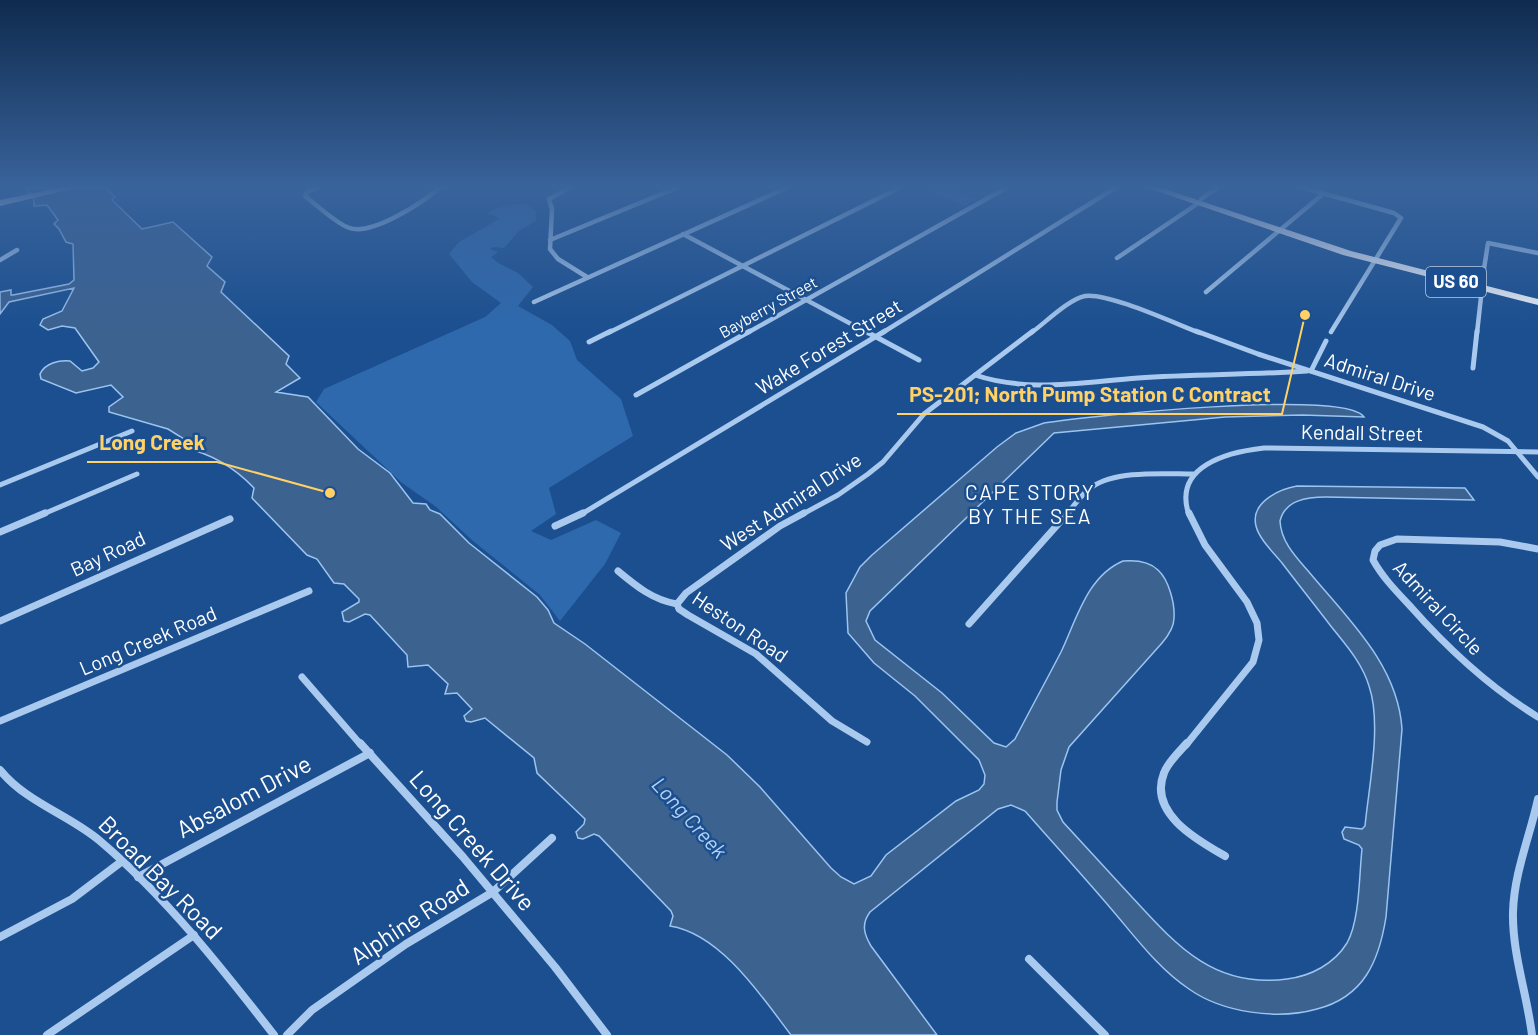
<svg xmlns="http://www.w3.org/2000/svg" width="1538" height="1035" font-family="Barlow,sans-serif">
<style>
.green{fill:#2e69ad}
.water{fill:#3c6290;stroke:#9cc4f0;stroke-width:1.5}
.lines{fill:none;stroke-linecap:round;stroke-linejoin:round}
.minor-far3{stroke:#a9c9ee;stroke-width:4.5}
.minor-far2{stroke:#a9c9ee;stroke-width:5}
.minor-far1{stroke:#a9c9ee;stroke-width:7}
.minor{stroke:#a9c9ee;stroke-width:8}
.primary{fill:#f0f6ff;fill-rule:evenodd}
.trunk{fill:#f8faff;fill-rule:evenodd}
.labels{text-anchor:middle;stroke-width:5;stroke-linejoin:round;paint-order:stroke}
.far-street-label{font-size:16px;fill:#fff;stroke:#1b4f8f}
.shield{fill:#1b4f8f;stroke:#bbcadd;stroke-width:1.5}
.shield-label{font-size:18px;font-weight:bold;fill:#fff}
.street-label{font-size:20px;fill:#fff;stroke:#1b4f8f}
.neighbourhood-label{font-size:21px;letter-spacing:1.5px;fill:#fff;stroke:#1b4f8f}
.water-label{font-size:21px;font-style:italic;fill:#b5d3f5;stroke:#1b4f8f}
.near-street-label{font-size:24px;fill:#fff;stroke:#1b4f8f}
.leader{fill:none;stroke:#ffd166;stroke-width:2}
.callout-dot{fill:#ffd166;stroke:#1b4f8f;stroke-width:2}
.callout-label{font-size:21px;text-anchor:middle;font-weight:bold;fill:#ffd166;stroke:#1b4f8f;stroke-width:5;stroke-linejoin:round;paint-order:stroke}
</style>
<rect width="100%" height="100%" fill="#1b4f8f"/>
<g class="green">
<path d="M924 188H949L976 200 965 206Z"/>
<path d="M524 203 536 211V221L520 230 504 248 494 247 490 249 498 252 491 257 498 263 518 273 533 287 518 306 552 325 570 341 577 360 621 399 633 436 549 488 556 514 531 531 551 540 596 520 621 533 605 564 560 621 540 595 473 541 435 506 402 483 316 402 324 389 485 317 501 303 472 282 449 254 459 242 499 219 494 215 486 214 500 207Z"/>
</g>
<path class="water" d="M25 188H106L115 197 112 200 142 229 173 222 212 257 207 266 225 282 221 292 289 356 286 364 300 378 276 392 308 397 358 449 390 473 413 503 426 504 430 510 440 514 469 543 537 597 548 610 554 623 585 644 727 755 760 787 831 868 841 877 854 884 871 876 886 855 956 801 979 790 984 784 985 775 979 760 915 696 874 663 848 633 846 593 860 567 872 555 997 447 1016 433 1044 423C1086 416 1345 389 1364 417L1302 415 1225 417 1054 433 870 611 866 621 875 640 942 693 994 743 1006 747 1015 739C1030 710 1046 681 1061 652 1076 621 1087 576 1123 561 1135 560 1149 561 1158 570 1169 580 1175 604 1174 618 1174 628 1168 636 1162 643L1069 747 1061 770 1057 802V810L1063 822C1086 847 1108 871 1131 896 1176 945 1214 989 1287 979 1311 976 1334 964 1347 943 1360 920 1359 875 1362 849L1359 845 1344 839 1342 832 1345 827 1362 829 1365 826C1369 785 1382 724 1369 686 1362 662 1344 643 1330 625 1314 604 1298 584 1282 563 1274 553 1259 539 1256 526 1250 502 1280 489 1297 486L1465 488 1474 500 1326 497C1307 497 1285 500 1280 521 1281 542 1296 557 1309 572 1348 619 1398 665 1402 729L1386 917C1379 961 1364 997 1317 1009 1278 1020 1223 1013 1189 989 1159 969 1136 938 1113 911 1084 877 1054 844 1025 811L1011 805 998 809 870 912C861 924 864 934 871 946L937 1035H791C762 997 721 934 670 926L673 916 671 911 599 836 594 834 583 839 578 838 576 832 584 824 585 819 537 773 534 758 485 718 471 722 466 721 464 716 472 709 457 693 445 694 448 684 428 665 408 667 407 655 370 615 365 614 349 622 344 621 342 612 359 602V599L344 584 334 583 317 559 307 555 252 498 254 488C235 468 212 454 185 448L184 439 168 429 109 412V407L123 397 111 385 76 393 41 379 40 374C45 363 59 360 70 361L82 371 93 368 99 362 75 328 62 326 48 330 40 325 43 319 62 311 74 288 9 302 0 314V292L11 290V295H13L69 284 74 280 73 244 66 242 59 229 54 224 58 220 47 205 34 206V199Z"/>
<g class="lines">
<g class="minor-far3">
<path d="M318 188 308 191 305 196C318 206 332 220 347 227 369 238 422 203 439 188"/>
<path d="M569 188 549 199 552 209 550 249 558 259 587 277"/>
<path d="M1304 188 1394 213 1401 218 1331 332"/>
<path d="M1201 199 1217 188"/>
<path d="M683 234 868 333"/>
<path d="M550 240 676 188"/>
<path d="M1117 258 1197 204"/>
<path d="M0 260 17 250"/>
<path d="M1482 282 1488 243 1538 253"/>
<path d="M1206 292 1323 194"/>
<path d="M534 302 786 188"/>
<path d="M608 333 899 188"/>
<path d="M747 333 1006 188"/>
<path d="M882 333 1115 188"/>
<path d="M1031 333C1045 323 1069 299 1085 296 1107 292 1176 324 1200 333"/>
<path d="M1477 333 1482 288"/>
</g>
<g class="minor-far2">
<path d="M865 331 919 360"/>
<path d="M1196 331 1258 354 1483 427 1508 441 1538 477"/>
<path d="M589 342 611 331"/>
<path d="M1473 368 1477 331"/>
<path d="M1311 371 1326 341"/>
<path d="M975 375C1029 393 1082 382 1138 378 1194 374 1251 375 1307 371"/>
<path d="M636 395 750 331"/>
<path d="M0 485 132 431"/>
<path d="M41 515 137 474"/>
<path d="M580 515 885 331"/>
<path d="M801 515 838 495 868 474 883 462 924 414 1033 331"/>
<path d="M1066 515C1074 506 1082 493 1092 487 1116 470 1164 474 1193 474"/>
<path d="M1189 515C1172 466 1228 452 1264 448L1538 452"/>
</g>
<g class="minor-far1">
<path d="M555 526 583 513"/>
<path d="M0 532 45 513"/>
<path d="M1538 549 1500 542 1397 539 1380 545 1375 551 1373 560C1383 578 1397 592 1411 607 1449 650 1489 687 1538 717"/>
<path d="M618 571C636 586 653 600 677 604L679 609 688 615 756 654 832 721 867 742"/>
<path d="M677 604 686 593 780 526 804 513"/>
<path d="M0 621 230 519"/>
<path d="M969 624 1068 513"/>
<path d="M302 677 361 745"/>
<path d="M0 721 309 591"/>
<path d="M1186 745 1253 662 1259 640 1257 623 1247 602 1205 545 1189 513"/>
</g>
<g class="minor">
<path d="M360 743 463 857 555 967 607 1035"/>
<path d="M1187 743C1179 752 1168 762 1164 773 1148 813 1197 840 1225 856"/>
<path d="M0 770C27 803 68 814 100 841 166 897 221 967 274 1035"/>
<path d="M138 877 370 753"/>
<path d="M0 937 72 899 121 862"/>
<path d="M1029 959 1105 1035"/>
<path d="M47 1035 194 935"/>
<path d="M287 1035 312 1010 406 944 493 892 552 838"/>
<path d="M1532 1035C1527 994 1512 953 1513 912 1514 873 1530 836 1538 799"/>
</g>
<path class="primary" d="M58 188H76L0 206V200Z"/>
<path class="trunk" d="M1148 188H1162L1351 251 1538 299V305L1343 255Z"/>
</g>
<linearGradient id="sky" x2="0" y2="1"><stop stop-color="#0f2b4f"/><stop offset="0.56" stop-color="#39639b"/><stop offset="1" stop-color="#39639b" stop-opacity="0"/></linearGradient>
<rect width="1538" height="333" fill="url(#sky)"/>
<g class="labels">
<g class="far-street-label">
<text transform="translate(768 307) rotate(-29)" y="6">Bayberry Street</text>
</g>
<rect class="shield" x="1426" y="267" width="60" height="30" rx="4.5"/>
<g class="shield-label">
<text x="1456" y="288">US 60</text>
</g>
<g class="street-label">
<text transform="translate(829 347) rotate(-31)" y="7">Wake Forest Street</text>
<text transform="translate(1380 377) rotate(18)" y="7">Admiral Drive</text>
<text transform="translate(1362 433) rotate(1)" y="7">Kendall Street</text>
<text transform="translate(791 502) rotate(-33)" y="7">West Admiral Drive</text>
<text transform="translate(108 554) rotate(-25)" y="7">Bay Road</text>
<text transform="translate(1438 608) rotate(47)" y="7">Admiral Circle</text>
<text transform="translate(740 627) rotate(34)" y="7">Heston Road</text>
<text transform="translate(148 641) rotate(-23)" y="7">Long Creek Road</text>
</g>
<g class="neighbourhood-label">
<text x="1030" y="500">CAPE STORY<tspan x="1030" dy="24">BY THE SEA</tspan></text>
</g>
<g class="water-label">
<text transform="translate(689 818) rotate(48)" y="7">Long Creek</text>
</g>
<g class="near-street-label">
<text transform="translate(244 797) rotate(-28)" y="8">Absalom Drive</text>
<text transform="translate(472 841) rotate(49)" y="8">Long Creek Drive</text>
<text transform="translate(160 878) rotate(45)" y="8">Broad Bay Road</text>
<text transform="translate(410 922) rotate(-33)" y="8">Alphine Road</text>
</g>
</g>
<path class="leader" d="M1305 315L1282 414H897M330 493L217 462H87"/>
<g class="callout-dot">
<circle cx="1305" cy="315" r="6"/>
<circle cx="330" cy="493" r="6"/>
</g>
<g class="callout-label">
<text x="1090" y="402">PS-201; North Pump Station C Contract</text>
<text x="152" y="450">Long Creek</text>
</g>
</svg>
